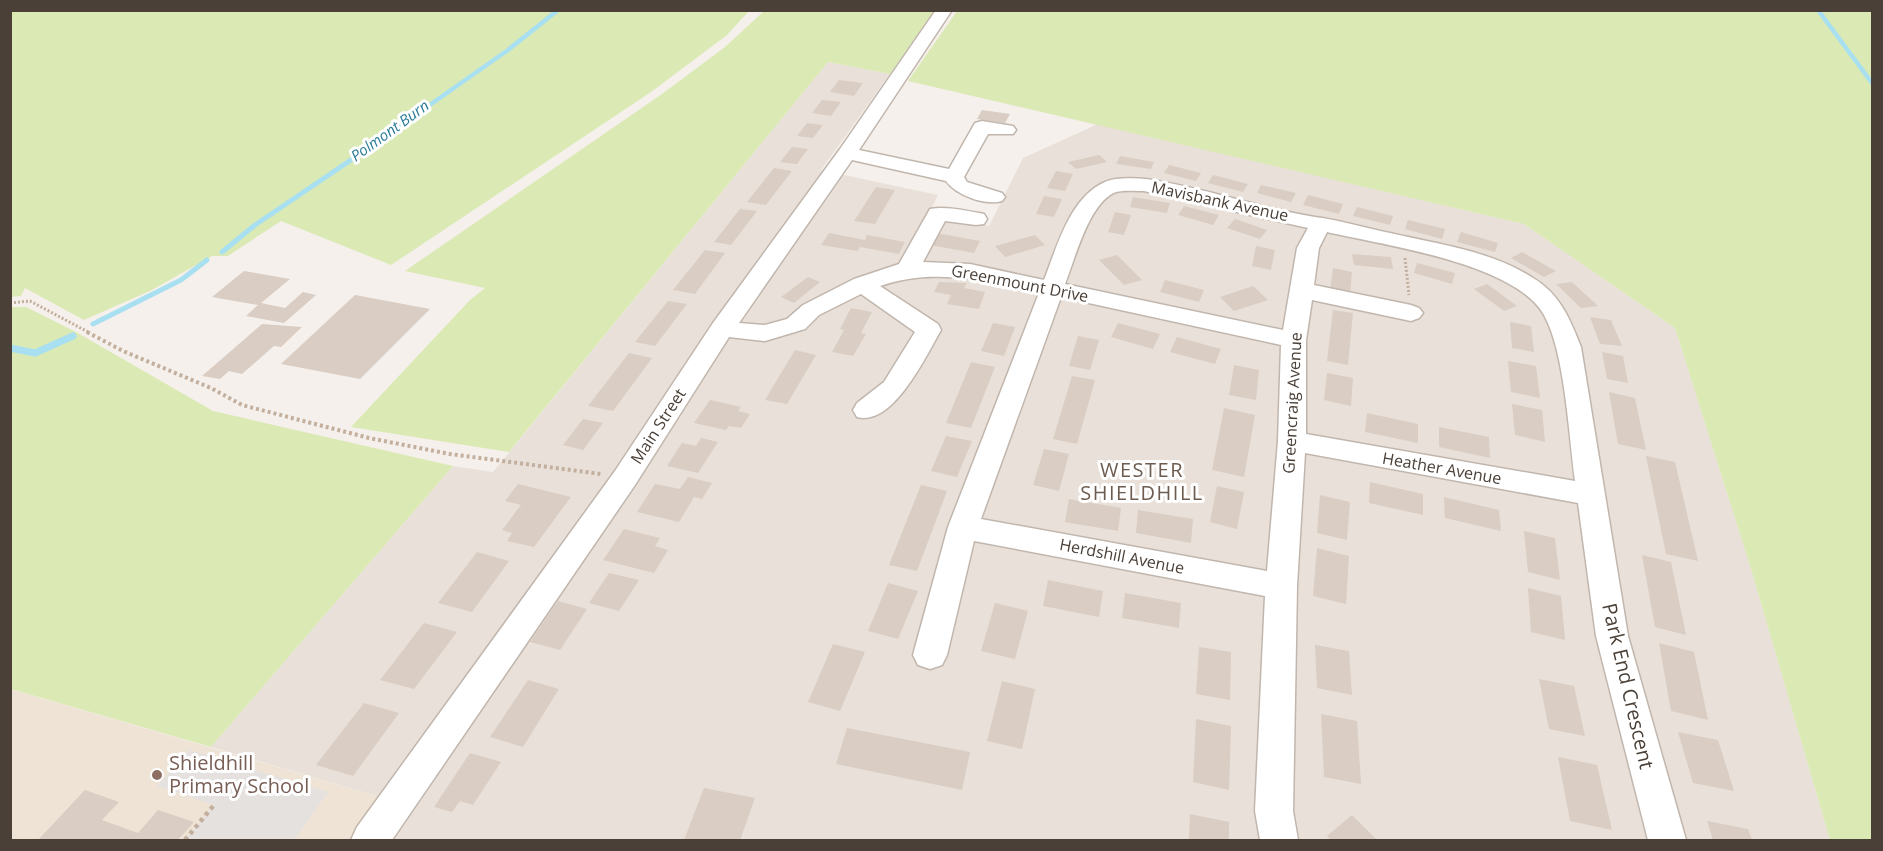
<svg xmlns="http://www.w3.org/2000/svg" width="1883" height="851" font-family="'Open Sans',sans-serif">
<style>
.residential{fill:#e9e1d9}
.education{fill:#eee3d5}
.green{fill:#dbe9b4}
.parking{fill:#e4e1df}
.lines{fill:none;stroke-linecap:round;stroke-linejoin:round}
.stream-far2{stroke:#a8e0f1;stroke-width:4.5}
.stream-far1{stroke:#a8e0f1;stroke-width:5}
.stream{stroke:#a8e0f1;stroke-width:7}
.building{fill:#dacdc3}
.minor-casing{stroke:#c1b6ad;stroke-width:3}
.path-far2{stroke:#c3af9e;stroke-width:3;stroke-dasharray:2 2;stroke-linecap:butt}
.path-far1{stroke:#c3af9e;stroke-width:4;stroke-dasharray:3 3;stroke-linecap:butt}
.path{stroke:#c3af9e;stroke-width:4.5;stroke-dasharray:4 4;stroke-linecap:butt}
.minor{fill:#fff;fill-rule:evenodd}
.education-dot{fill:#8d6e63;stroke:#fff;stroke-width:2}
.labels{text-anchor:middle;stroke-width:6;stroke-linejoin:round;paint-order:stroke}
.far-water-label{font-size:15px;font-style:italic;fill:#297b97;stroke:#fff}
.street-label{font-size:16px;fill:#4a4038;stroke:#fff}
.quarter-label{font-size:20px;letter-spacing:1.5px;fill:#6d5c4f;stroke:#fff}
.near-street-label{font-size:20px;fill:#4a4038;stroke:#fff}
.near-education-label{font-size:20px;fill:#785e54;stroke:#fff;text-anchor:start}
</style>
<rect width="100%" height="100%" fill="#f5f0eb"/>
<path class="residential" d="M828 62 890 74 821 170 938 195 928 216 989 226 1023 158 1098 124 1524 224 1675 328 1751 569 1830 840H370L397 802 211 747 453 466 493 472Z"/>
<path class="education" d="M10 689 397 802 370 840H11Z"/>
<g class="green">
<path d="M10 11 11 10 749 11 727 35 651 92 391 265 281 221 228 256H212L152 290 84 320 25 288 21 296 11 297Z"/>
<path d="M764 11H936L890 74 828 62 509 452 351 427 470 300 485 288 405 271 662 94 725 47Z"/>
<path d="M957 11H1872V840H1830L1751 569 1675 328 1524 224 908 81Z"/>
<path d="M11 307H26L76 332 213 411 453 466 211 747 11 689Z"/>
</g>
<path class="parking" d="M189 750 328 792 294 840H185L214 805 157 786Z"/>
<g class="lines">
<g class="stream-far2">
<path d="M1818 10 1872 83"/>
<path d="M367 149 508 50 558 10"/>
</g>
<g class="stream-far1">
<path d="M222 252 255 225 370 147"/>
<path d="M93 324 181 280 207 260"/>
</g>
<path class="stream" d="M10 348 35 353 73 336"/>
</g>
<g class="building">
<path d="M839 80 863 83 854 96 830 92Z"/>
<path d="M822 100 841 102 831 116 812 113Z"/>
<path d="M982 110 1010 114 1005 123 977 119Z"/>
<path d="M807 123 823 125 813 138 797 136Z"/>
<path d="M792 147 808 149 797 164 780 162Z"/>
<path d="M1099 155 1107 162 1076 169 1068 162Z"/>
<path d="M1120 156 1154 162 1151 169 1116 164Z"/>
<path d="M1169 165 1201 173 1196 181 1164 173Z"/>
<path d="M774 168 792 171 766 205 747 202Z"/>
<path d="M1056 171 1073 174 1065 191 1047 188Z"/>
<path d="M1213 175 1248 184 1243 192 1208 183Z"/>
<path d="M1261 185 1296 193 1291 202 1257 193Z"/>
<path d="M876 187 895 190 875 224 854 221Z"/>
<path d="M1308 195 1343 204 1339 214 1303 205Z"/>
<path d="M1044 196 1062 199 1054 217 1036 214Z"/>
<path d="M1133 197 1170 203 1167 213 1130 207Z"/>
<path d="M1184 206 1219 215 1213 225 1178 215Z"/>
<path d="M1357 207 1393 216 1390 225 1353 216Z"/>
<path d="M740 209 757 211 731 245 714 242Z"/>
<path d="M1115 212 1131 215 1124 235 1108 232Z"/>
<path d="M1235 219 1267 230 1260 239 1227 228Z"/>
<path d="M1408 220 1445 229 1442 239 1405 229Z"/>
<path d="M1461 232 1498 243 1495 252 1457 242Z"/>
<path d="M829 233 865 240 867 235 905 242 899 254 860 247 858 251 821 245Z"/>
<path d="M936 233 980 241 974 253 930 245Z"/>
<path d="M1035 235 1045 245 1005 257 995 246Z"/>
<path d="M1256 246 1275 250 1271 270 1252 266Z"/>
<path d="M705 250 725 253 695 294 673 290Z"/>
<path d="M1522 252 1556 271 1544 277 1511 258Z"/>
<path d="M1352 254 1391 257 1393 269 1354 265Z"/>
<path d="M1117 255 1142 280 1124 285 1099 260Z"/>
<path d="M1417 263 1455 273 1452 284 1414 273Z"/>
<path d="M1333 268 1352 272 1350 294 1330 290Z"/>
<path d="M244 271 290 279 261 303 285 308 303 292 316 295 284 323 246 316 258 305 212 297Z"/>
<path d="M808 277 820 282 794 303 781 297Z"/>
<path d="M1165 280 1204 290 1199 302 1160 292Z"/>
<path d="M939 282 967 283 964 288 985 292 979 309 947 304 951 295 934 292Z"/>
<path d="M1572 282 1598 306 1581 308 1556 284Z"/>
<path d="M1487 284 1517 306 1504 311 1474 289Z"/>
<path d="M1253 286 1268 300 1234 311 1220 297Z"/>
<path d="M355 295 430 309 360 379 281 364Z"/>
<path d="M668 301 687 304 655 346 635 342Z"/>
<path d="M851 308 872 312 861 333 866 334 853 356 832 352 844 330 840 329Z"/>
<path d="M1333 310 1353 313 1348 365 1327 361Z"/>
<path d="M1590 317 1611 320 1622 346 1600 344Z"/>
<path d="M1510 322 1531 326 1534 352 1512 348Z"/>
<path d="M993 323 1015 327 1004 356 981 351Z"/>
<path d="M1118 323 1160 334 1153 349 1111 337Z"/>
<path d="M262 324 302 327 281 347 274 346 242 374 229 371 220 379 202 376Z"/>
<path d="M1078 336 1099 340 1090 370 1069 366Z"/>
<path d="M1177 337 1221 349 1215 364 1170 352Z"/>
<path d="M795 350 816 355 787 404 765 400Z"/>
<path d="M1602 352 1623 356 1628 383 1607 379Z"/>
<path d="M629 353 652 358 613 411 588 406Z"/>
<path d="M1508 361 1536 366 1540 398 1511 392Z"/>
<path d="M971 362 995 367 971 428 946 423Z"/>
<path d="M1234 365 1259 370 1256 400 1229 395Z"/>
<path d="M1327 373 1353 378 1351 406 1324 400Z"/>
<path d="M1072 376 1095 380 1077 444 1053 439Z"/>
<path d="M1609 392 1635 398 1646 450 1618 444Z"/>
<path d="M710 400 741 407 738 411 750 414 741 428 729 426 726 430 694 423Z"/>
<path d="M1512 404 1542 410 1545 442 1515 435Z"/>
<path d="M1224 408 1255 415 1244 477 1212 470Z"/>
<path d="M1367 413 1418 424V443L1365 432Z"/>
<path d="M583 419 603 423 583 450 563 445Z"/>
<path d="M1439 427 1489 437 1490 458 1439 447Z"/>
<path d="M946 436 972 441 957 477 931 471Z"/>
<path d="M701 438 718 442 698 473 667 466 682 443 696 446Z"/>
<path d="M1044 449 1069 454 1059 491 1033 485Z"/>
<path d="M1646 456 1675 462 1698 561 1666 554Z"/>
<path d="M688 477 712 483 702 499 694 497 679 522 637 512 655 484 680 489Z"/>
<path d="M1370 482 1423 494V515L1369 503Z"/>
<path d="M518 484 571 497 534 547 507 541 512 533 502 530 521 505 505 501Z"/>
<path d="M921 485 947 491 917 571 889 565Z"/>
<path d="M1217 486 1244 492 1237 529 1210 522Z"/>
<path d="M1320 495 1350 502 1347 540 1317 533Z"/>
<path d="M1444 497 1499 510 1501 531 1445 518Z"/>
<path d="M1069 499 1121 508 1118 531 1065 522Z"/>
<path d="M1138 510 1193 519 1191 543 1136 533Z"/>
<path d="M624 529 660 538 655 546 668 550 654 573 603 560Z"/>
<path d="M1524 531 1555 538 1560 580 1528 572Z"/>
<path d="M1317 548 1349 556 1346 604 1313 596Z"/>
<path d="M477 552 509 561 472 612 438 603Z"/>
<path d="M1642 555 1671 562 1686 635 1655 627Z"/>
<path d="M609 573 639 580 619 611 589 603Z"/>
<path d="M1048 580 1103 591 1099 617 1043 606Z"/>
<path d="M888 583 918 591 898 639 868 631Z"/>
<path d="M1528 588 1561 596 1565 640 1531 632Z"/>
<path d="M1125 593 1181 603 1179 628 1122 618Z"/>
<path d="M558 601 587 609 560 650 530 642Z"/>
<path d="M995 603 1028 611 1015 659 981 651Z"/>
<path d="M424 623 457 632 414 689 380 680Z"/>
<path d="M1659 643 1694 652 1708 720 1671 711Z"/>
<path d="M833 644 865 652 840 711 808 702Z"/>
<path d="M1315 645 1349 651 1352 695 1317 688Z"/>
<path d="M1199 647 1231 652 1230 700 1196 694Z"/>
<path d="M1539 679 1574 686 1585 736 1549 729Z"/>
<path d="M528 680 559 689 523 747 490 737Z"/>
<path d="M1002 681 1035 689 1022 749 987 741Z"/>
<path d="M364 703 399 713 353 776 316 765Z"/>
<path d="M1321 714 1357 721 1361 784 1324 777Z"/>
<path d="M1196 719 1231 726 1229 790 1193 782Z"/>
<path d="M847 728 970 752 962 790 836 764Z"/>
<path d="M1678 732 1718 740 1734 791 1693 783Z"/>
<path d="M470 753 501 762 473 805 460 801 452 812 434 807Z"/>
<path d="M1558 757 1597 765 1612 830 1570 821Z"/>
<path d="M704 788 755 798 740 840H684Z"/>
<path d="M85 790 119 802 102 820 138 833 158 810 194 822 178 840H38Z"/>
<path d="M1190 814 1229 822V840H1189Z"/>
<path d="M1352 815 1377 840H1331L1327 836Z"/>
<path d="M1707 821 1748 829 1752 840H1713Z"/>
</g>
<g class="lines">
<defs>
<path id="minor" d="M936 10H952L859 150 949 169 975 123 982 121 1013 126 1016 130 1013 134H988L964 177 967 182 1002 193 1005 197 1002 201C985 206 956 195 946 181L852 160 739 323 765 325 787 319 803 305 854 279 899 264 930 209C946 206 968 211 984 214L987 219 984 224 976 225 945 221 923 262 970 264 1044 280C1057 247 1070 197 1105 182 1115 177 1135 178 1146 179 1203 187 1258 208 1315 217 1339 220 1365 228 1390 233 1437 244 1492 251 1533 278 1560 294 1570 319 1581 347L1628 636 1686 840H1648L1596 636 1578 503 1305 453 1297 586 1293 811 1298 840H1260L1255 811 1265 596 974 541 947 655 942 665 930 669 918 665 913 655 948 527 1039 293C985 281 934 267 880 286L938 324 941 330C926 356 893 427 857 417L853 410 857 403 884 382 915 332 861 294 819 315 805 329 765 341 729 337 635 485 392 840H351L357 827 615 471 713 323 840 149ZM1144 191 1308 228 1297 248 1283 330 1065 284C1075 259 1089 202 1116 192 1124 190 1136 191 1144 191ZM1327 232C1383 245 1515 263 1544 315 1565 352 1569 437 1575 481L1306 434V340L1312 300 1411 321 1419 318 1423 313 1419 308 1411 305 1314 285 1319 248ZM1061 297 1281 345 1278 441 1267 571 981 519Z"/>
</defs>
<use href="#minor" class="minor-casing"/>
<g class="path-far2">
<path d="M1405 258 1409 295"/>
<path d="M10 303 30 301 90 333"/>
</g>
<path class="path-far1" d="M87 332 123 351 211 388 242 405 369 438 450 454 601 474"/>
<path class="path" d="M185 840 214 805"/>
<use href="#minor" class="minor"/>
</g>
<circle class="education-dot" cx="157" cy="775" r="6"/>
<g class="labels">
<g class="far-water-label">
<text transform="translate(390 131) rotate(-36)" y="5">Polmont Burn</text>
</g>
<g class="street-label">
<text transform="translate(1220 201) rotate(12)" y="6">Mavisbank Avenue</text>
<text transform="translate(1020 283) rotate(11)" y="6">Greenmount Drive</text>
<text transform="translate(1292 403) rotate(-87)" y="6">Greencraig Avenue</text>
<text transform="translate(658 426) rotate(-57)" y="6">Main Street</text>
<text transform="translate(1442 468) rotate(10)" y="6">Heather Avenue</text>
<text transform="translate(1122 556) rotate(11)" y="6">Herdshill Avenue</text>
</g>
<g class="quarter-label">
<text x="1142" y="477">WESTER<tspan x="1142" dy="23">SHIELDHILL</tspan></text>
</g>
<g class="near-street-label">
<text transform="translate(1628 686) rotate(77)" y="7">Park End Crescent</text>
</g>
<g class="near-education-label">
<text x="169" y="770">Shieldhill<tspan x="169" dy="23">Primary School</tspan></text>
</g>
</g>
<rect width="1883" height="851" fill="none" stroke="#4a4038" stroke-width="24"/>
</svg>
